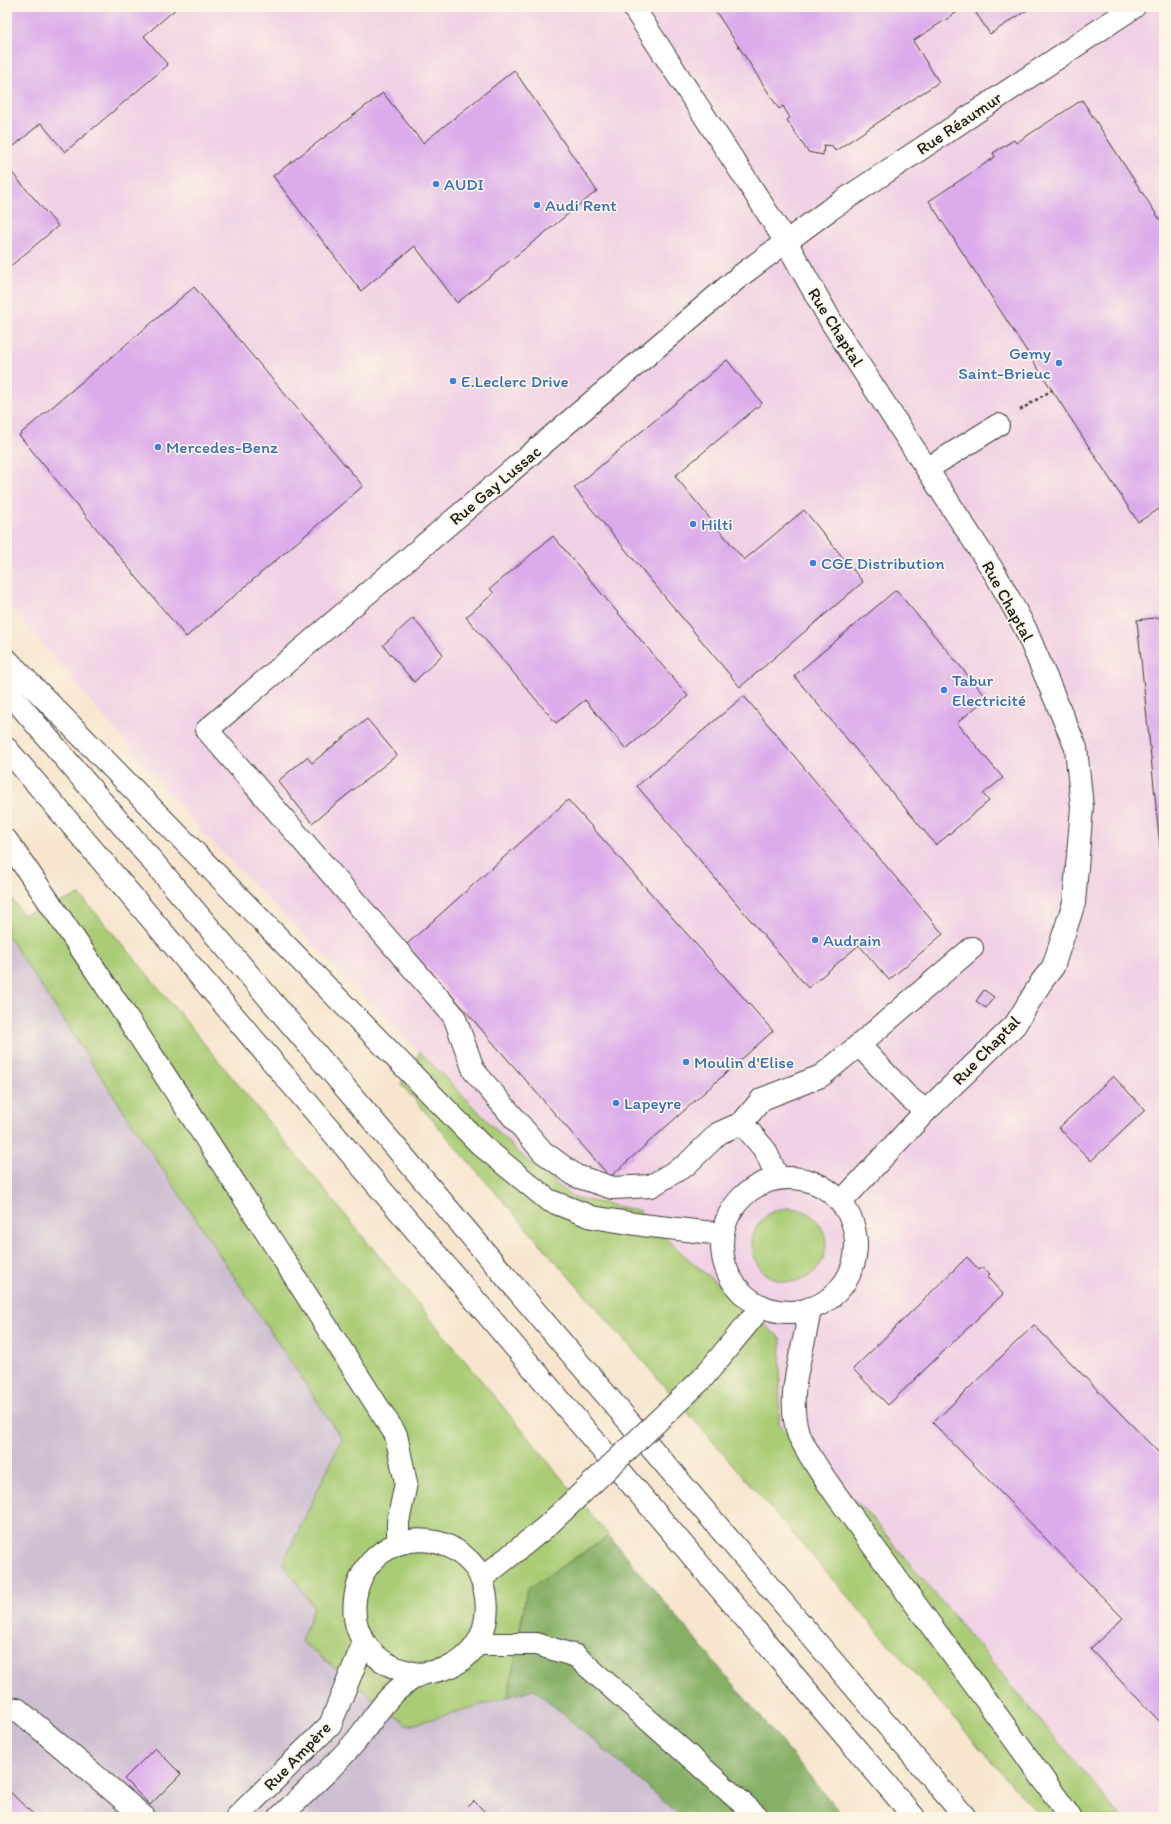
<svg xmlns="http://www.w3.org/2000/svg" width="1171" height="1824" font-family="Itim,sans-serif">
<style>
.built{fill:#f0d0e5}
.industrial{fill:#cebed2}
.green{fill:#a9cc75;stroke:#627448}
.forest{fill:#86b066;stroke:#516641}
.building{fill:#dcabeb}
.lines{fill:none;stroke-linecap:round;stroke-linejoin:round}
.minor-casing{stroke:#3d3a37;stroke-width:24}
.major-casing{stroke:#3d3a37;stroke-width:24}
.highway-casing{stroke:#3d3a37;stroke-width:24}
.path{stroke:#3d3a37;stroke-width:2.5;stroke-dasharray:3 3;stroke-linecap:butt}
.minor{stroke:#fff;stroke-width:22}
.major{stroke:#fff;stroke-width:22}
.highway{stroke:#fff;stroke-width:22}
.major-bridge-casing{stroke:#3d3a37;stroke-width:24;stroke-linecap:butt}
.major-bridge{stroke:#fff;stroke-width:22}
.shop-dot{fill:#3f7fe0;stroke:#fcf5e5;stroke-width:1.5}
.labels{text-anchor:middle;stroke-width:3.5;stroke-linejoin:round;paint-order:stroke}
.street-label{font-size:17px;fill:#1c1c1c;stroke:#fcf5e5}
.shop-label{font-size:17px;fill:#366cbe;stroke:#fcf5e5;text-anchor:start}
</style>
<rect width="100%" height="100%" fill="#fcf5e5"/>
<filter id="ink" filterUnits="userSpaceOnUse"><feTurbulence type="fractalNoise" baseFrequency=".025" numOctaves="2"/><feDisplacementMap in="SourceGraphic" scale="8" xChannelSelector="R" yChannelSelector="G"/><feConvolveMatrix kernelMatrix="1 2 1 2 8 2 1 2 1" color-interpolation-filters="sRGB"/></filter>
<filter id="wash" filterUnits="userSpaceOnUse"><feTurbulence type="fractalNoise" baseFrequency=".012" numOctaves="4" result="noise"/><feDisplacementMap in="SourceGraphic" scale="16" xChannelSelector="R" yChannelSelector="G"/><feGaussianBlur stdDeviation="0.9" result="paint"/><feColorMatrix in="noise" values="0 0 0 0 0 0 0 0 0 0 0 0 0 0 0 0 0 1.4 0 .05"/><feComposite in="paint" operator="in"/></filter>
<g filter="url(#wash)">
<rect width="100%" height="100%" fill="#f7e5cd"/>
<path class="built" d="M7 7H1164V1817H1121L872 1518 779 1425 781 1339 669 1242 640 1211 572 1197 520 1154 202 832 7 603Z"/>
<path class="industrial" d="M7 935 342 1439 283 1563 314 1608 408 1726 534 1689 682 1817H7Z"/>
<g class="green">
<path d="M7 892 23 915 80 895 129 952 609 1536 527 1589 508 1697 408 1726 301 1641 314 1608 283 1563 342 1439 7 935Z"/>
<path d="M420 1052 520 1154 572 1197 640 1211 669 1242 781 1339 779 1425 872 1518 1121 1817H1040L401 1084Z"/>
<circle cx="789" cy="1245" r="37"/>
</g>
<path class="forest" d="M609 1536 844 1817H682L534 1689 508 1697 527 1589Z"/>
<g id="blocks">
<g class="building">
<path d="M7 7H178L144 36 168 65 65 152 41 123 7 152Z"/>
<path d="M713 7H965L913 41 939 82 835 151 832 146 824 145 823 155 808 152 787 120 790 118 783 106 779 109Z"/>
<path d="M972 7H1032L990 34Z"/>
<path d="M514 70 597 191 457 303 415 246 361 291 273 176 383 93 423 143Z"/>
<path d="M1082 100 1164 226V506L1138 522 929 201 995 157 993 153 1014 140 1016 143Z"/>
<path d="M7 167 58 226 7 269Z"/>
<path d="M194 287 363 486 186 637 19 435Z"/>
<path d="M727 360 762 403 675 476 744 560 804 510 863 582 740 687 574 488Z"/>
<path d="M553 536 688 696 626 749 585 700 556 723 466 617 494 593 490 589Z"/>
<path d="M896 590 987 698 957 723 1003 778 983 794 989 801 936 845 794 676Z"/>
<path d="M1164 617V875H1163L1137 620Z"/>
<path d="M413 618 443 654 414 682 383 645Z"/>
<path d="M744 696 943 934 889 980 859 945 808 988 637 786Z"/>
<path d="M367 719 397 755 312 823 278 781 307 757 312 763Z"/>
<path d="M568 800 773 1031 610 1177 407 944Z"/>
<path d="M984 990 994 997 986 1008 976 1001Z"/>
<path d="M1113 1076 1145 1110 1091 1161 1059 1128Z"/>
<path d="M967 1257 979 1270 983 1267 990 1274 987 1277 1003 1294 888 1405 853 1369Z"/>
<path d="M1034 1325 1164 1458V1723L1163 1725 1090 1649 1123 1618 933 1423Z"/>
<path d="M155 1748 181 1774 150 1805 124 1779Z"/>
<path d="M7 1789 36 1817H7Z"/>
<path d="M474 1801 490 1817H458Z"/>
</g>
</g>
</g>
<g filter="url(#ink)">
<use href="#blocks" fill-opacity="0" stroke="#3d3a37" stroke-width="1"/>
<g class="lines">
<defs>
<g id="minor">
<path d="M927 469 998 425"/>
<path d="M926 1111 906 1095 859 1045 972 948"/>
<path d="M742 1123 762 1099 821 1076 859 1045"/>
<path d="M778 1178 765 1150 742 1123 719 1133 686 1165 651 1186 613 1188 576 1176 543 1152 474 1071 454 1016 207 730 740 276 829 210 1134 7"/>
<path d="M7 1712 17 1709 144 1817"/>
</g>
<g id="major">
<path d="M633 7 749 184 786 242 832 323 996 575 1025 628 1076 748 1082 807 1074 903 1053 967 1042 981 1015 1025 926 1111 841 1202"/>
<circle cx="789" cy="1245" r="67"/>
<path d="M702 1379 762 1306"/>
<path d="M481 1579 547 1526"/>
<path d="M237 1817 330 1725 364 1642"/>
<path d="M280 1817C305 1792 332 1769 355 1742 368 1727 379 1707 394 1693 399 1688 415 1676 422 1674 432 1671 442 1671 452 1666 485 1649 493 1613 482 1581 476 1562 454 1546 436 1542 345 1524 317 1662 421 1674"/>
</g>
<g id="highway">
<path d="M7 660 481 1145 548 1200 592 1217 642 1225 722 1234"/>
<path d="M7 690 965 1817"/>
<path d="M7 749 914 1817"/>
<path d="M7 841C143 1035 268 1236 396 1435L406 1483 398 1522V1544"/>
<path d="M810 1308C805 1349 785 1391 798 1433 800 1439 805 1446 808 1452 825 1482 848 1510 868 1539 935 1632 1004 1723 1070 1817"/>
<path d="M477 1644H536L576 1656 758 1817"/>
</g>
</defs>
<use href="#minor" class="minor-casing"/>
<use href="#major" class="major-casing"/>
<use href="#highway" class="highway-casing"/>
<path class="path" d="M1020 410 1052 390"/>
<use href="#minor" class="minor"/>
<use href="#major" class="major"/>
<use href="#highway" class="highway"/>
<defs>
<path id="major-bridge" d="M547 1526 702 1379"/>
</defs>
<use href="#major-bridge" class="major-bridge-casing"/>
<use href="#major-bridge" class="major-bridge"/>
</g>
</g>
<g class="shop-dot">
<circle cx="436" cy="184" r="4"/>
<circle cx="537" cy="205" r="4"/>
<circle cx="1059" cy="363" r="4"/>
<circle cx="453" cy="381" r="4"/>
<circle cx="158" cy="447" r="4"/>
<circle cx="693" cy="524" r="4"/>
<circle cx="813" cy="563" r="4"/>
<circle cx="944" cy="690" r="4"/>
<circle cx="815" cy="940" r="4"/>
<circle cx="686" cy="1062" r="4"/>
<circle cx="616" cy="1103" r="4"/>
</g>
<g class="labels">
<g class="street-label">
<text transform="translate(959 123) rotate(-34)" y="6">Rue Réaumur</text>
<text transform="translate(836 327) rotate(58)" y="6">Rue Chaptal</text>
<text transform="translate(495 485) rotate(-40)" y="6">Rue Gay Lussac</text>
<text transform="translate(1008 601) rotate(61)" y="6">Rue Chaptal</text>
<text transform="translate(986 1050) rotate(-46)" y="6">Rue Chaptal</text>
<text transform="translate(297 1756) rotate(-46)" y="6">Rue Ampère</text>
</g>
<g class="shop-label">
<text x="444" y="190">AUDI</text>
<text x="545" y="211">Audi Rent</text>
<text x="1051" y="359" text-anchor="end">Gemy<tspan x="1051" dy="20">Saint-Brieuc</tspan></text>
<text x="461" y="387">E.Leclerc Drive</text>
<text x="166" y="453">Mercedes-Benz</text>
<text x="701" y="530">Hilti</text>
<text x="821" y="569">CGE Distribution</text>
<text x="952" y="686">Tabur<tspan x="952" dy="20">Electricité</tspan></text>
<text x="823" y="946">Audrain</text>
<text x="694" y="1068">Moulin d'Elise</text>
<text x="624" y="1109">Lapeyre</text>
</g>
</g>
<rect width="1171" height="1824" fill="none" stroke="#fcf5e5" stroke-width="24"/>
</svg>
